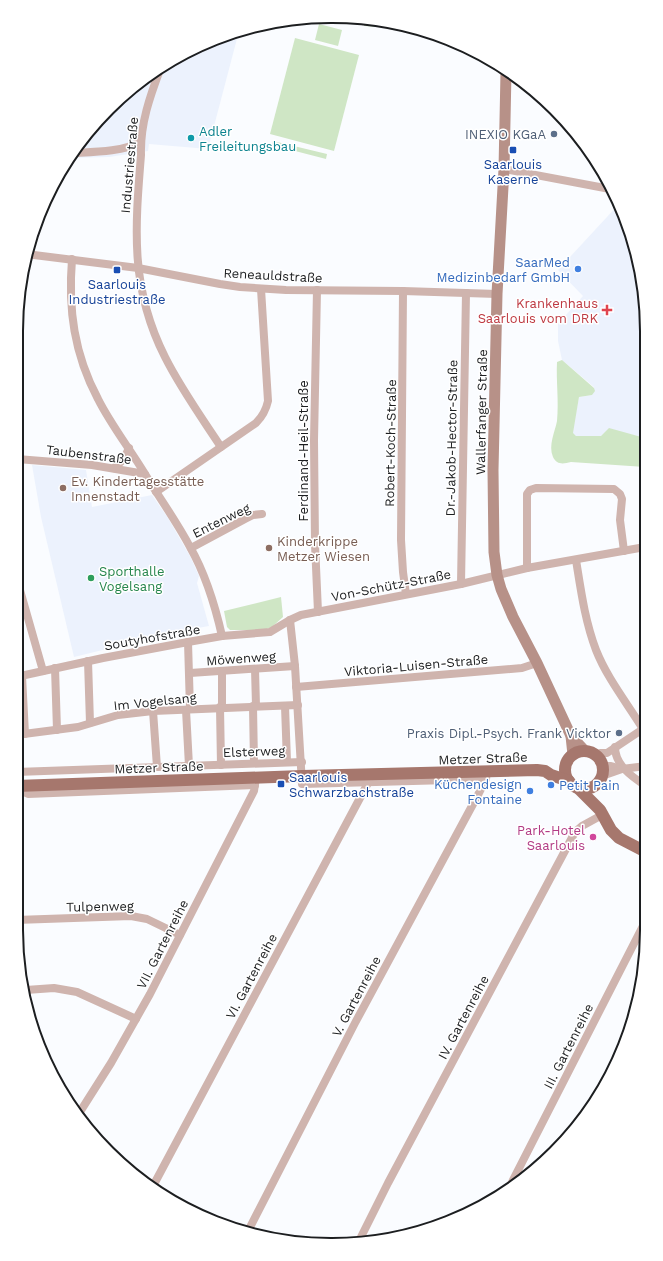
<svg xmlns="http://www.w3.org/2000/svg" width="663" height="1261" font-family="'Work Sans',sans-serif">
<style>
.built{fill:#ecf2fd}
.green{fill:#cfe6c5}
.lines{fill:none;stroke-linecap:round;stroke-linejoin:round}
.minor{stroke:#cfb4ae;stroke-width:8}
.secondary{stroke:#b79188;stroke-width:11}
.primary{stroke:#a6776d;stroke-width:12}
.service-dot{fill:#5c6f8a;stroke:#fff;stroke-width:1.5}
.culture-dot{fill:#0f9aa8;stroke:#fff;stroke-width:1.5}
.transit-dot{fill:#1a4fb4;stroke:#fff;stroke-width:1.5}
.shop-dot{fill:#3f7fe0;stroke:#fff;stroke-width:1.5}
.health-dot{fill:#e0444e;stroke:#fff;stroke-width:1.5}
.education-dot{fill:#8d6e63;stroke:#fff;stroke-width:1.5}
.leisure-dot{fill:#2e9e5b;stroke:#fff;stroke-width:1.5}
.hotel-dot{fill:#d1479c;stroke:#fff;stroke-width:1.5}
.labels{text-anchor:middle;stroke-width:3;stroke-linejoin:round;paint-order:stroke}
.culture-label{font-size:13px;fill:#0d838f;stroke:#fff;text-anchor:start}
.service-label{font-size:13px;fill:#4e5e75;stroke:#fff;text-anchor:end}
.transit-label{font-size:13px;fill:#164399;stroke:#fff}
.street-label{font-size:13px;fill:#1c1e20;stroke:#fff}
.shop-label{font-size:13px;fill:#366cbe;stroke:#fff;text-anchor:end}
.health-label{font-size:13px;fill:#be3a42;stroke:#fff;text-anchor:end}
.education-label{font-size:13px;fill:#785e54;stroke:#fff;text-anchor:start}
.leisure-label{font-size:13px;fill:#27864d;stroke:#fff;text-anchor:start}
.hotel-label{font-size:13px;fill:#b23c85;stroke:#fff;text-anchor:end}
.rim{fill:none;stroke:#1c1e20;stroke-width:2}
</style>
<rect width="100%" height="100%" fill="#fafcff"/>
<g class="built">
<path d="M239 31 208 149 149 144 148 151 109 157 69 158 81 139 124 94 174 58 230 33Z"/>
<path d="M619 204 623 211 644 290 645 438 609 429 601 436H576L572 433 579 397 592 395 594 387 562 360 558 341V324L583 296 558 270Z"/>
<path d="M32 465 86 470 92 507 152 495 168 518 191 558 199 576 197 583 209 626 135 639 123 645 74 657 41 517Z"/>
</g>
<g class="green">
<path d="M364 19 377 21V27L364 26Z"/>
<path d="M319 24 342 30 338 46 315 40Z"/>
<path d="M295 38 359 55 334 151 270 134Z"/>
<path d="M273 141 327 154 326 159 272 145Z"/>
<path d="M562 360 594 388 595 391 592 395 579 397 573 433 576 436H601L609 428 645 438V467L571 462C563 464 557 465 553 457 548 445 555 432 557 421 559 401 556 381 557 362Z"/>
<path d="M281 597 283 617 272 627 264 630H230L227 627 224 611Z"/>
</g>
<g class="lines">
<g class="minor">
<path d="M161 67C150 96 140 124 141 155 135 229 130 288 165 357 181 389 202 418 221 447"/>
<path d="M73 153C93 152 123 152 140 142"/>
<path d="M504 169 610 189"/>
<path d="M26 254 138 268 220 284 240 287 286 290 403 291 497 294"/>
<path d="M72 259C68 309 74 354 98 399 111 425 130 449 145 474"/>
<path d="M317 290 314 440 315 544 318 612"/>
<path d="M403 291 401 540 403 572 406 594"/>
<path d="M17 459 92 465 145 474C160 499 177 522 190 547 206 575 215 605 222 636"/>
<path d="M114 468 124 459 129 448"/>
<path d="M156 492 256 423C263 416 266 410 268 401L261 289"/>
<path d="M191 548 245 519 253 515 262 514"/>
<path d="M576 560C581 591 585 621 596 650 607 678 627 703 643 729"/>
<path d="M527 568V494L530 490 536 488 614 489 620 494 622 499 620 520 624 551"/>
<path d="M16 576 43 671"/>
<path d="M461 584 466 293"/>
<path d="M290 620 295 666 302 784 486 779"/>
<path d="M188 642 190 709"/>
<path d="M88 661 90 723"/>
<path d="M55 668 57 730"/>
<path d="M255 669 256 706"/>
<path d="M222 671V707"/>
<path d="M190 673 295 666"/>
<path d="M22 676 25 734"/>
<path d="M16 677 103 658 188 642 222 636 270 632 290 620 301 615 461 584 527 568 645 547"/>
<path d="M296 687 522 668 537 663"/>
<path d="M253 706 254 763"/>
<path d="M285 706 287 762"/>
<path d="M220 707 221 765"/>
<path d="M186 710 189 766"/>
<path d="M153 711 157 767"/>
<path d="M16 735 78 727 118 715 153 711 298 705"/>
<path d="M615 747C615 765 632 777 646 786"/>
<path d="M596 755 600 753H607L646 727"/>
<path d="M603 766H611L622 769"/>
<path d="M16 772 302 762"/>
<path d="M602 776 622 769 646 766"/>
<path d="M16 788 28 794 255 785"/>
<path d="M16 920 131 916 147 919 180 935"/>
<path d="M26 990 54 988 77 992 136 1019"/>
<path d="M78 1115 111 1063 150 994 254 791 256 778"/>
<path d="M511 1184 646 920"/>
<path d="M152 1188 368 783 370 775"/>
<path d="M247 1233 355 1023 479 793 486 779 487 771"/>
<path d="M358 1243 388 1183 575 832 582 826 602 815"/>
</g>
<g class="secondary">
<path d="M506 72 504 169 497 294 493 470 494 552 497 575 501 589 513 617 537 663 571 736 573 755"/>
<path d="M571 736 585 751"/>
</g>
<g class="primary">
<circle cx="584" cy="770" r="19"/>
<path d="M16 786 302 776 537 770 545 771 551 775 569 781"/>
<path d="M578 788 600 810 611 830 619 838 646 852"/>
</g>
</g>
<g class="service-dot">
<circle cx="554" cy="134" r="4"/>
<circle cx="619" cy="733" r="4"/>
</g>
<circle class="culture-dot" cx="191" cy="138" r="4"/>
<g class="transit-dot">
<rect x="509" y="146" width="8" height="8" rx="2"/>
<rect x="113" y="266" width="8" height="8" rx="2"/>
<rect x="277" y="780" width="8" height="8" rx="2"/>
</g>
<g class="shop-dot">
<circle cx="578" cy="269" r="4"/>
<circle cx="551" cy="785" r="4"/>
<circle cx="530" cy="791" r="4"/>
</g>
<path class="health-dot" d="M605 304h4v4h4v4h-4v4h-4v-4h-4v-4h4z"/>
<g class="education-dot">
<circle cx="63" cy="488" r="4"/>
<circle cx="269" cy="548" r="4"/>
</g>
<circle class="leisure-dot" cx="91" cy="578" r="4"/>
<circle class="hotel-dot" cx="593" cy="837" r="4"/>
<g class="labels">
<g class="culture-label">
<text x="199" y="136">Adler<tspan x="199" dy="15">Freileitungsbau</tspan></text>
</g>
<g class="service-label">
<text x="546" y="139">INEXIO KGaA</text>
<text x="611" y="738">Praxis Dipl.-Psych. Frank Vicktor</text>
</g>
<g class="transit-label">
<text x="513" y="169">Saarlouis<tspan x="513" dy="15">Kaserne</tspan></text>
<text x="117" y="289">Saarlouis<tspan x="117" dy="15">Industriestraße</tspan></text>
<text x="289" y="782" text-anchor="start">Saarlouis<tspan x="289" dy="15">Schwarzbachstraße</tspan></text>
</g>
<g class="street-label">
<text transform="translate(129 165) rotate(-85)" y="5">Industriestraße</text>
<text transform="translate(273 275) rotate(3)" y="5">Reneauldstraße</text>
<text transform="translate(481 412) rotate(-89)" y="5">Wallerfanger Straße</text>
<text transform="translate(451 438) rotate(-89)" y="5">Dr.-Jakob-Hector-Straße</text>
<text transform="translate(390 443) rotate(-89)" y="5">Robert-Koch-Straße</text>
<text transform="translate(303 451) rotate(-90)" y="5">Ferdinand-Heil-Straße</text>
<text transform="translate(89 454) rotate(7)" y="5">Taubenstraße</text>
<text transform="translate(221 520) rotate(-26)" y="5">Entenweg</text>
<text transform="translate(391 585) rotate(-11)" y="5">Von-Schütz-Straße</text>
<text transform="translate(152 637) rotate(-10)" y="5">Soutyhofstraße</text>
<text transform="translate(241 658) rotate(-4)" y="5">Möwenweg</text>
<text transform="translate(416 665) rotate(-5)" y="5">Viktoria-Luisen-Straße</text>
<text transform="translate(155 701) rotate(-6)" y="5">Im Vogelsang</text>
<text transform="translate(254 751) rotate(-2)" y="5">Elsterweg</text>
<text transform="translate(483 758) rotate(-2)" y="5">Metzer Straße</text>
<text transform="translate(159 767) rotate(-2)" y="5">Metzer Straße</text>
<text transform="translate(100 906) rotate(-1)" y="5">Tulpenweg</text>
<text transform="translate(162 944) rotate(-63)" y="5">VII. Gartenreihe</text>
<text transform="translate(251 976) rotate(-62)" y="5">VI. Gartenreihe</text>
<text transform="translate(356 996) rotate(-62)" y="5">V. Gartenreihe</text>
<text transform="translate(463 1017) rotate(-62)" y="5">IV. Gartenreihe</text>
<text transform="translate(568 1046) rotate(-63)" y="5">III. Gartenreihe</text>
</g>
<g class="shop-label">
<text x="570" y="267">SaarMed<tspan x="570" dy="15">Medizinbedarf GmbH</tspan></text>
<text x="522" y="789">Küchendesign<tspan x="522" dy="15">Fontaine</tspan></text>
<text x="559" y="790" text-anchor="start">Petit Pain</text>
</g>
<g class="health-label">
<text x="598" y="308">Krankenhaus<tspan x="598" dy="15">Saarlouis vom DRK</tspan></text>
</g>
<g class="education-label">
<text x="71" y="486">Ev. Kindertagesstätte<tspan x="71" dy="15">Innenstadt</tspan></text>
<text x="277" y="546">Kinderkrippe<tspan x="277" dy="15">Metzer Wiesen</tspan></text>
</g>
<g class="leisure-label">
<text x="99" y="576">Sporthalle<tspan x="99" dy="15">Vogelsang</tspan></text>
</g>
<g class="hotel-label">
<text x="585" y="835">Park-Hotel<tspan x="585" dy="15">Saarlouis</tspan></text>
</g>
</g>
<path d="M0 0H663V1261H0ZM331 23H332A308 308 0 0 1 640 331V930A308 308 0 0 1 332 1238H331A308 308 0 0 1 23 930V331A308 308 0 0 1 331 23Z" fill="#fff" fill-rule="evenodd"/>
<path class="rim" d="M331 23H332A308 308 0 0 1 640 331V930A308 308 0 0 1 332 1238H331A308 308 0 0 1 23 930V331A308 308 0 0 1 331 23Z"/>
</svg>
